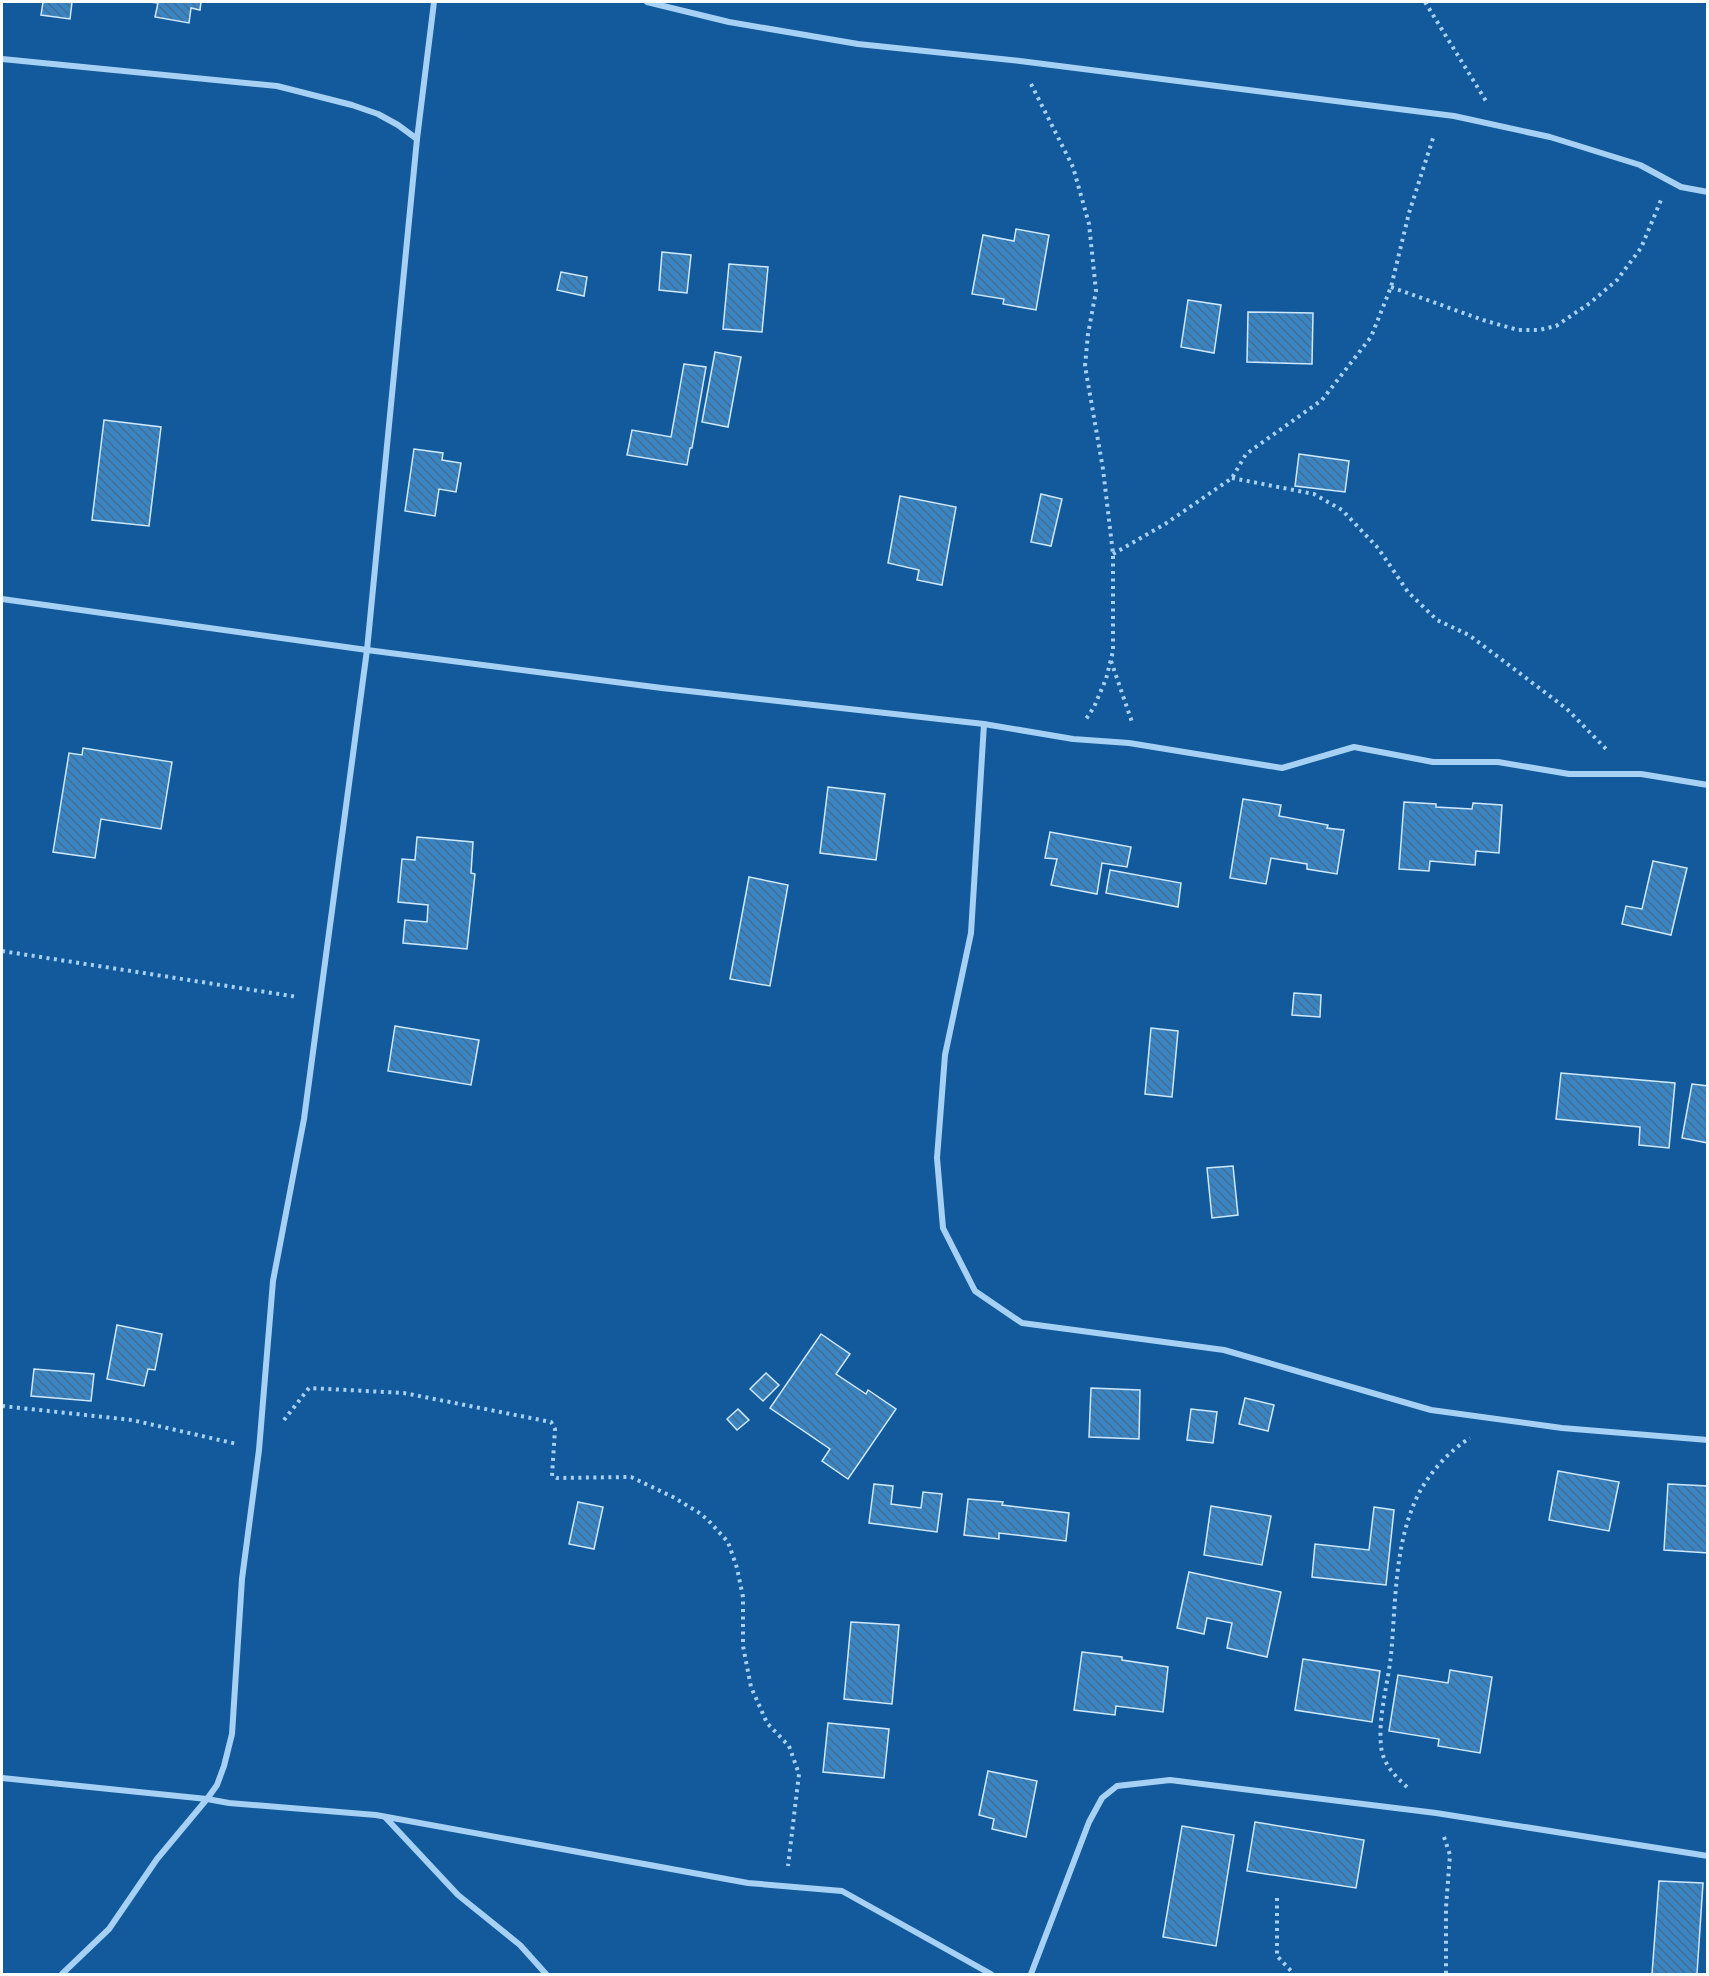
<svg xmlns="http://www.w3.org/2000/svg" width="1709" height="1976" font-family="Lato,sans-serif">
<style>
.building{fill:url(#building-back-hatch);stroke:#cee8fe;stroke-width:1.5}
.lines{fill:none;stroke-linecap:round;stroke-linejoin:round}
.path{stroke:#a6d0f4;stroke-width:4;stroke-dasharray:3 4.5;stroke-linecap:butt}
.street{stroke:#a6d0f4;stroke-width:6}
</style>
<defs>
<pattern id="building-back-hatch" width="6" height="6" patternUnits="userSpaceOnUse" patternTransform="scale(1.5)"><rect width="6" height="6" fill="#3b84c2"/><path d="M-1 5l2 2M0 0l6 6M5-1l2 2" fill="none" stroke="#426e93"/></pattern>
</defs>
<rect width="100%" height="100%" fill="#125a9b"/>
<g class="building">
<path d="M43 2H72L70 19 41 15Z"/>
<path d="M150 2H201L200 10 191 8 189 23 155 17 158 3Z"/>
<path d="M1016 229 1049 235 1036 310 1003 304 1004 299 972 294 983 235 1014 241Z"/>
<path d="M662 252 691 255 687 293 659 290Z"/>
<path d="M729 264 768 267 762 332 723 329Z"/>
<path d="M561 272 587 277 584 296 557 290Z"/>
<path d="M1188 300 1221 305 1214 353 1181 347Z"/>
<path d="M1248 312 1313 313 1312 364 1247 362Z"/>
<path d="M715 352 741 357 728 427 702 422Z"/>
<path d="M684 364 706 367 692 448H690L687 465 627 455 632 430 671 437Z"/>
<path d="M104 420 161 427 149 526 92 520Z"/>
<path d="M414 449 443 453 442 460 461 463 456 492 439 489 435 516 405 511Z"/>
<path d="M1299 454 1349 461 1345 492 1295 486Z"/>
<path d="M1041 494 1062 499 1051 546 1031 542Z"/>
<path d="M900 496 956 507 942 585 917 580 919 570 888 563Z"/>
<path d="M83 748 172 762 161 829 101 819 95 858 53 852 69 753 82 755Z"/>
<path d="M828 787 885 794 876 860 820 853Z"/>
<path d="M1243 799 1281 805 1279 816 1328 825 1327 828 1344 830 1337 874 1307 869V864L1271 858 1266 884 1230 878Z"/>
<path d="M1404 802 1436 804V807L1472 809 1473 803 1502 805 1499 853 1476 851 1475 865 1430 861 1429 871 1399 869Z"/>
<path d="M1050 832 1131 847 1127 867 1102 863 1097 894 1051 885 1057 859 1045 858Z"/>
<path d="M417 837 473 842 471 873 475 874 467 949 403 943 405 920 427 922 428 905 398 902 402 859 415 860Z"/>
<path d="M1653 861 1687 868 1671 935 1622 924 1626 906 1642 909Z"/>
<path d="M1110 870 1181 883 1178 907 1106 893Z"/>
<path d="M749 877 788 885 770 986 730 979Z"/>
<path d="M1294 993 1321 995 1320 1017 1292 1015Z"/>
<path d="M395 1026 479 1040 471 1085 388 1071Z"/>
<path d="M1151 1028 1178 1031 1172 1097 1145 1094Z"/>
<path d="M1561 1073 1675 1083 1669 1148 1639 1145 1640 1127 1556 1119Z"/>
<path d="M1692 1084 1708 1086V1143L1682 1138Z"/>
<path d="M1233 1166 1238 1215 1212 1218 1207 1168Z"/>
<path d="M117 1325 162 1334 155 1370 148 1369 144 1386 107 1379Z"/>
<path d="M821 1334 850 1354 836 1374 866 1394 868 1390 896 1409 848 1479 822 1461 830 1449 770 1408Z"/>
<path d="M34 1369 94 1374 91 1401 31 1396Z"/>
<path d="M766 1373 779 1385 763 1401 750 1389Z"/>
<path d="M1091 1388 1140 1390 1139 1439 1089 1437Z"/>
<path d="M1245 1398 1274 1405 1268 1431 1239 1424Z"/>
<path d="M738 1409 749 1420 737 1430 727 1419Z"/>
<path d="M1191 1409 1217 1412 1213 1443 1187 1440Z"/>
<path d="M1558 1471 1619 1482 1609 1531 1549 1520Z"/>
<path d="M874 1484 893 1486 891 1504 921 1508 923 1492 942 1494 937 1532 869 1523Z"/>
<path d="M1668 1484 1708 1486V1553L1664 1550Z"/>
<path d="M968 1499 1003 1502 1002 1505 1069 1513 1066 1541 999 1533V1539L964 1535Z"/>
<path d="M578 1502 603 1507 594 1549 569 1544Z"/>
<path d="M1211 1506 1271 1516 1262 1565 1204 1555Z"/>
<path d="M1374 1507 1394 1510 1386 1585 1312 1577 1315 1544 1369 1550Z"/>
<path d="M1189 1572 1281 1592 1267 1657 1227 1648 1232 1623 1207 1618 1204 1634 1177 1628Z"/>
<path d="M851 1622 899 1625 892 1704 844 1699Z"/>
<path d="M1082 1652 1122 1657V1660L1168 1667 1163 1712 1116 1706 1115 1715 1074 1710Z"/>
<path d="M1303 1659 1380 1671 1372 1722 1295 1710Z"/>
<path d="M1450 1670 1492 1677 1480 1753 1438 1746 1439 1739 1389 1731 1398 1675 1448 1683Z"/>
<path d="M828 1723 889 1729 884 1778 823 1772Z"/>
<path d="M988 1771 1037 1781 1026 1837 992 1829 994 1819 979 1815Z"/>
<path d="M1255 1822 1364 1840 1356 1888 1247 1871Z"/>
<path d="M1182 1826 1234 1835 1216 1946 1163 1937Z"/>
<path d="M1659 1881 1703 1883 1697 1974H1652Z"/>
</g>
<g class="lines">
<g class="path">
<path d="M1425 2 1486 101"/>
<path d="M1031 84 1073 167 1089 224 1096 291 1088 334 1085 366 1103 469 1113 554V651L1106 679 1094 707 1086 719"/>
<path d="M1391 287 1483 320 1518 330H1539L1556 326 1590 303 1617 280 1641 248 1661 200"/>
<path d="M1232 478 1314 494 1342 510 1378 548 1408 592 1437 620 1469 635 1567 709 1608 751"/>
<path d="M1113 554 1165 524 1232 478 1246 454 1322 400 1371 337 1391 287 1409 213 1434 135"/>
<path d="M1111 661 1132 722"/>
<path d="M2 951 298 997"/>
<path d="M2 1406 132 1420 237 1444"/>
<path d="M284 1420 309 1388 404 1393 551 1422 555 1429 552 1476 557 1478 631 1477 673 1497 698 1512 708 1520 728 1542 737 1568 743 1597V1646L751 1687 767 1723 789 1746 799 1774 788 1866"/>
<path d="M1407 1787C1394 1775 1383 1764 1381 1746 1378 1716 1388 1684 1391 1655 1396 1602 1394 1544 1418 1495 1429 1473 1450 1450 1470 1438"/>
<path d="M1444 1837 1450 1855 1446 1907V1974"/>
<path d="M1277 1898V1956L1294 1974"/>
</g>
<g class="street">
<path d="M647 2 729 22 858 44 1020 61 1454 116 1550 137 1640 165 1681 187 1708 192"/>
<path d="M2 59 277 86 352 105 378 114 398 125 417 139"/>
<path d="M2 599 367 650 662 688 984 724 1073 739 1129 743 1282 768 1354 747 1433 762H1498L1569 774H1641L1708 785"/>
<path d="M984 724 971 933 945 1055 937 1158 943 1228 975 1291 1022 1323 1224 1350 1431 1410 1562 1428 1708 1440"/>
<path d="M2 1778 207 1799 229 1803 376 1815 748 1883 842 1891 991 1974"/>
<path d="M385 1817 458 1895 520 1945 546 1974"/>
<path d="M62 1974 109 1929 157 1859 207 1799 217 1785 224 1766 232 1734 242 1579 259 1450 273 1281 304 1119 367 650 417 139 434 2"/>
<path d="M1031 1974 1089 1822 1102 1798 1117 1786 1170 1780 1436 1813 1708 1856"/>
</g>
</g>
<rect width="1709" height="1976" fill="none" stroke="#ffffff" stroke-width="6"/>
</svg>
